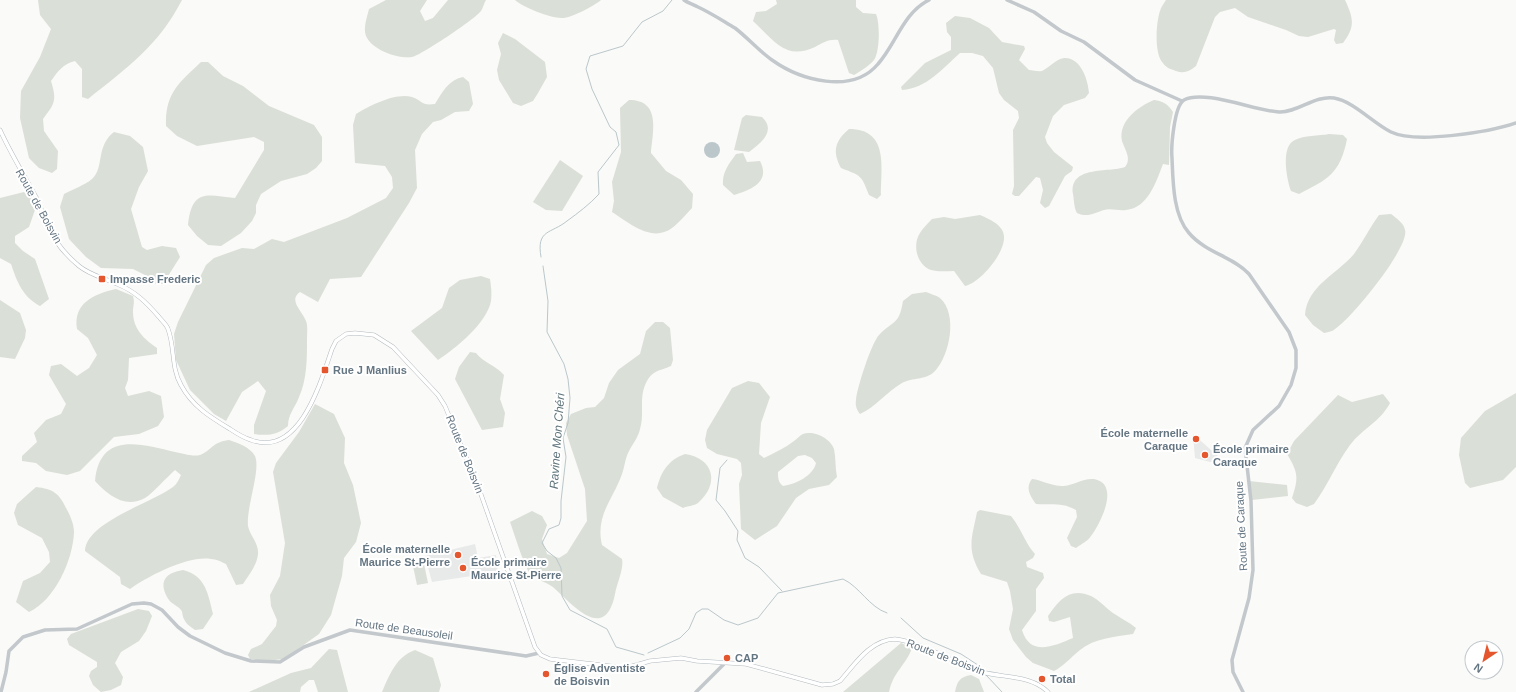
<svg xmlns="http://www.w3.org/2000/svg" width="1516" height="692" font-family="Arial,sans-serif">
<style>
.built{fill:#e8e9e9}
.green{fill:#dadfd7;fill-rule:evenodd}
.water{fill:#bbc7cb}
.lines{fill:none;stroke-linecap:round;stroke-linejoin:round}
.stream{stroke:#bbc7cb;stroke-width:1}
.secondary-casing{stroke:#b3babf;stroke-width:4.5}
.tertiary{stroke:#c3c8cc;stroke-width:3.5}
.secondary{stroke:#fff;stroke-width:3.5}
.poi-dot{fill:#e4572e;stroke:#fff;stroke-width:1.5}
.labels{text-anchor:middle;stroke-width:4;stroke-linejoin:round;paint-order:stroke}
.street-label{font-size:11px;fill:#657683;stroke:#fff}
.poi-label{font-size:11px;font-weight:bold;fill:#657683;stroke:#fff;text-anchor:start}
.water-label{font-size:12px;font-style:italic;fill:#60757c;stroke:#fff}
</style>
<rect width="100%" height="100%" fill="#fafaf8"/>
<g class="built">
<path d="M1193 434 1219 457 1220 462H1210L1195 458Z"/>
<path d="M475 544 478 558 496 555 498 572 432 582 425 556Z"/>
</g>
<g class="green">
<path d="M38 0H182C158 46 128 67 88 99L82 97V69L75 61C63 64 58 71 51 81 57 101 55 103 43 119L44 131 58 151 57 169 52 173 39 168 29 158 20 118 21 91 40 57 51 29 40 15Z"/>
<path d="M386 0H427L420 11 425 21 433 18 448 0H486C484 3 483 8 481 11 475 19 420 56 412 57 398 59 372 50 366 36 363 28 367 17 369 9Z"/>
<path d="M515 0H601C594 6 570 19 561 18 551 18 522 7 515 0Z"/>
<path d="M776 0H856V7L863 13 876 14C880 23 880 51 874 60 869 66 861 71 854 75L849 73 838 40C828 39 823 43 815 47 785 61 774 40 753 21L756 12 766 11 777 4Z"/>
<path d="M1166 0H1345C1354 19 1355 27 1343 43L1336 44 1334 40 1336 30 1334 29 1308 37 1299 36 1286 30 1248 17 1235 8 1220 12 1215 17 1196 66C1190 71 1184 74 1176 71 1171 69 1166 68 1163 63 1154 54 1156 23 1160 11 1161 7 1164 3 1166 0Z"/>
<path d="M955 16 970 18 989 28 1002 42 1024 46 1025 49 1019 60 1029 70C1033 70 1038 72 1042 71 1049 68 1056 59 1064 58 1081 57 1088 80 1089 93L1085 98 1064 105 1053 116 1045 137 1047 143 1054 152 1073 167 1072 171 1065 176 1049 206 1045 208 1040 203 1043 190 1040 178 1036 177 1019 196H1015L1012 194 1014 186 1013 130 1019 118 1018 111 1004 100 999 93 993 68 983 56 972 53H960C942 69 927 88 902 90L901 87 925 63 951 50V37L947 32 946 23Z"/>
<path d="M503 33 515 39 545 62 547 77 538 93 533 101 521 106 513 103 499 80 497 70 501 54 498 43Z"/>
<path d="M201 62H208L223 76 243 86 269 106 314 125 322 137V161L316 168 307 174 281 181 261 194 256 205V213L252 221 241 233 221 246 208 245 197 236 188 225C192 188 207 195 235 198L264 150V142L254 137 197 146 177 136 166 126C165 93 179 83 201 62Z"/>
<path d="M463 77 469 82 473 104 469 111 455 112 441 120 433 122 422 134 415 150 417 188 409 203 361 277 330 279 318 302 300 292C288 300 302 311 306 321 308 326 307 333 307 339 307 359 307 379 299 397 295 408 288 414 288 426 277 435 268 436 254 434V425L266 391 258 381 242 392 226 421 214 414 190 390 176 360 174 334 178 322 206 265 214 258 242 248 254 249 272 239 284 242 347 218 386 198 393 188 392 177 385 166 355 163 353 125 356 114C369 106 396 92 412 97 423 101 421 106 435 104 442 93 448 80 463 77Z"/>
<path d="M629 100C661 100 653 131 651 153L666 171 681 180 693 194 692 208C686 214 679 223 672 228 652 243 629 223 612 212L614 201 612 182 621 152 620 108Z"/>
<path d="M1154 100C1163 101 1168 104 1173 112L1170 127 1169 165 1163 164C1156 182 1148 208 1126 210 1119 211 1110 208 1104 210 1094 213 1088 218 1077 213 1074 208 1074 200 1073 194 1069 165 1109 173 1125 167 1132 159 1125 150 1122 141 1118 121 1139 106 1154 100Z"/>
<path d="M746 115 762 117C777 131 760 144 749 152L734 150 742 118Z"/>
<path d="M849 129C889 129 881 167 881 195L877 199 869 195C861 174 861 176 841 168 832 151 835 141 849 129Z"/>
<path d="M114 132 130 136 143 147 148 171 139 187 131 209 142 247 147 250 162 246 176 248 180 257 163 284H156L147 276 133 269 101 268 86 257 69 239 60 207 64 194C73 189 85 185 92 179 105 167 95 147 114 132Z"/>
<path d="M1329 134 1343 135 1347 139C1340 174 1328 179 1299 194L1291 191C1287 180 1280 146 1295 140 1304 135 1319 136 1329 134Z"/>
<path d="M743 153 747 162 760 161C771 182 751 190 734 195L723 185C722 172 729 164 736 154Z"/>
<path d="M560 160 583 176 562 211 546 210 533 202Z"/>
<path d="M24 192 33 198 36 207 29 227 15 236V243L23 251 35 259 49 299 40 306C23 297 17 282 11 264L0 258V198Z"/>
<path d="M1391 214C1396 218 1404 223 1405 230 1410 247 1351 319 1335 329 1332 332 1327 332 1324 333L1313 325 1305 315C1307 286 1337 274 1354 254 1363 242 1370 227 1379 215Z"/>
<path d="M980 215C989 219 1004 225 1004 237 1005 253 980 283 965 286L954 271C947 271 938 272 931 270 917 265 912 245 920 233 923 228 928 223 932 219L944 217 955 219Z"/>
<path d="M481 276 490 279C491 286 492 293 491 301 487 323 456 348 438 360L411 331 442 308 449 288 460 280Z"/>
<path d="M116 289 133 296C135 303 133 305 133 312 133 329 144 339 157 348V354L129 358 128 380 125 388 128 396 149 391 161 396 164 417 158 426 139 434 114 437 80 471 67 475 46 471 36 463 22 461V456L37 442 34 433 46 420 61 414 66 404 49 375 51 366 61 364 77 376 89 368 97 355 88 338 77 329C73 303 94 294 116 289Z"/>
<path d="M926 292C930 294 936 295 940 298 958 314 950 355 935 371 925 381 913 377 902 383 886 392 876 407 860 414 857 410 855 406 856 400 857 388 871 344 879 335 893 320 899 326 903 301L912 294Z"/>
<path d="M0 300 20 313 26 330 25 338 15 359 0 357Z"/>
<path d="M655 322H663L670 328 673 360 671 366C660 371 653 370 647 381 638 397 645 413 640 429 638 438 633 443 629 451 625 458 625 466 622 474 613 500 595 515 602 545L622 559C624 569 617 583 615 594 605 644 572 604 553 587 546 582 535 579 530 573 525 569 513 530 510 522L532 511 542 516 547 525 542 539 547 554 559 558 567 553 587 521 585 489 567 435 566 423 571 414 586 408 595 407 604 398 609 383 618 370 640 354 646 331Z"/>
<path d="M470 352 476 353C484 363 495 365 504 375L500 399 505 413 503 427 482 430 455 379 459 367Z"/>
<path d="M748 381 759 383 770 397 761 423 759 454 764 458C774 453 785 448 794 441 797 439 800 435 803 434 814 430 831 439 834 449 836 458 835 468 837 477L829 485 809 489 796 498 777 526 755 540 741 529 739 484 742 475 741 463 737 459 717 454 707 448 705 440 707 430 732 388ZM805 455 812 458 816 463C813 476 796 484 783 486 778 482 778 478 778 472L798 456Z"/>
<path d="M1516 393V467L1503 480 1470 488 1465 483 1459 455 1461 438 1485 411Z"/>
<path d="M1383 394 1390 403C1380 422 1363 428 1350 445 1336 464 1328 485 1314 504L1307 507 1296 503 1292 498C1299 478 1298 472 1287 454L1294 441 1338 395 1352 402Z"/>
<path d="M315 404 334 414 345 438 344 463 353 485 361 523 356 542 344 558 342 576 331 615 319 634 284 659 266 661 250 659 248 655 251 649 262 644 276 626 277 620 271 606 270 595 280 576 285 543 273 472 276 463 299 432Z"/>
<path d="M229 440C238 443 250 447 255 456 261 470 246 508 248 526 250 536 259 543 258 554 257 565 249 575 243 584L236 585 226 564C222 562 216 559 211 559 189 555 148 576 130 589L121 584 120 577 85 551C86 522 152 503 173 487 177 484 179 479 181 475L175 470C167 477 153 493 145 498 125 509 108 495 95 481 100 431 140 444 175 452 182 453 192 457 200 455 211 451 212 442 229 440Z"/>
<path d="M685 454C714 458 720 484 698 503 694 506 687 506 683 508L663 497 657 488C661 472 668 460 685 454Z"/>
<path d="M1032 479C1042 480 1053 487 1064 486 1074 485 1083 478 1094 479 1121 484 1100 524 1091 536 1088 541 1081 544 1076 548L1071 546 1067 538 1077 517 1076 510C1062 502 1053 505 1036 504 1030 496 1025 488 1032 479Z"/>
<path d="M1249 481 1287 485 1288 496 1252 500Z"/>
<path d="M36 487C53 489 59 493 66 508 70 515 74 524 74 532 73 560 55 600 29 612L16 602 23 581 40 573 50 562 49 552 42 538 18 525 14 513 17 504Z"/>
<path d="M980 510 1011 516C1021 528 1025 543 1035 554L1033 558 1026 562 1027 567 1043 573 1044 578 1036 589V611L1022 630C1030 657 1054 646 1073 638L1070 617 1054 622 1049 621 1048 616C1059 600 1070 587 1091 596 1098 599 1106 608 1113 613 1120 618 1129 622 1136 628L1133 634C1114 637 1095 638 1080 650 1071 657 1064 666 1054 671L1033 663 1026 657 1013 640 1009 629 1013 609 1010 591 1007 582 981 574C966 549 972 538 977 512Z"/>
<path d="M424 564 428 583 417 585 413 566Z"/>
<path d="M183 570C206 576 208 594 213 614L203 629 195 630C191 627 186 624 184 619 182 616 183 612 181 610 178 606 172 604 169 600 158 583 164 573 183 570Z"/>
<path d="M138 609 149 611 152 616 146 631 139 641 121 652 115 663 123 677 121 685 111 690 101 692 93 685 89 676 91 671 97 667V662L69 645 67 639 71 634Z"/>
<path d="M901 643 912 648C906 665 893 672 889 692H843Z"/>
<path d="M329 649 337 650 348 692H318L314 680H309L301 687 300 692H249L291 673 311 668Z"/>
<path d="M415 650 433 658 441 685 439 692H382C390 674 396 657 415 650Z"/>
<path d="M971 675 979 679 984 692H955C957 681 960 677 971 675Z"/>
</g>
<circle class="water" cx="712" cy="150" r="8"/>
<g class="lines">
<g class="stream">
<path d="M541 257C536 229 551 234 567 221 578 213 590 204 599 194L598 172 619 145 616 132 610 127 592 89 586 69 590 56 623 46 642 22 663 11 672 0"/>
<path d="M543 266 548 301 547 332 564 364 568 379 570 398 568 423 563 438 566 457 561 501V518L559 525 549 529 542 543 547 551 556 558 561 568 562 596 570 610 607 629 616 647 644 655"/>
<path d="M727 460 720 468 716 500 725 511 738 531 737 540 745 558 759 567 782 591"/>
<path d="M901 618 923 638 961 654 984 669 985 672"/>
<path d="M648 653 680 638 689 629 696 613 702 609H708L724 620 738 625 758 618 778 593 843 579C860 587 869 607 887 613"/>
<path d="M986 675 1002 692"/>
</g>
<defs>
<path id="secondary" d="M0 130C11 154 24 175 36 197 41 207 44 218 49 228 55 242 67 256 79 266 90 275 104 278 117 284 135 291 147 303 159 317 162 321 167 325 168 329 175 347 171 368 181 385 192 406 210 417 230 429 236 433 244 438 251 440 300 458 321 381 332 349L336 341 346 334 355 333 374 335 393 347 438 395 445 406 478 486 535 647 541 655 550 659 618 667H629L650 661 681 658 697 661 746 664 822 685 833 684 840 681C855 664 870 640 895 639 925 643 952 663 982 672 1004 678 1031 675 1048 692"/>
</defs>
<use href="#secondary" class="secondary-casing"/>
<g class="tertiary">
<path d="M684 0C688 3 693 4 698 7 711 13 723 21 735 28 748 38 759 51 772 60 800 80 852 95 878 64 896 44 903 13 929 0"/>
<path d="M1007 0 1034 12 1061 31 1084 42 1135 80 1182 101"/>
<path d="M1 692 6 672 9 651 23 637 45 630 77 629 132 604 144 603 151 604 162 610 178 627 190 636 225 653 251 661 280 662 304 647 350 630 526 656 539 653"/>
<path d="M696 692 726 662"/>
<path d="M1243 692 1233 672 1232 660 1249 598 1253 570 1251 501 1245 448 1253 430 1279 406 1291 385 1296 368V350L1289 332 1249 274C1234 257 1206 253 1189 233 1173 215 1173 182 1172 158 1171 147 1174 106 1184 100 1204 89 1256 111 1279 112 1297 113 1315 95 1334 98 1353 101 1373 123 1391 132 1416 144 1490 132 1516 123"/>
</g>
<use href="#secondary" class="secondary"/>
</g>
<g class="poi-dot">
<rect x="98" y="275" width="8" height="8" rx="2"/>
<rect x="321" y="366" width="8" height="8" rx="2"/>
<circle cx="1196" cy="439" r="4"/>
<circle cx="1205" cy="455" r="4"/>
<circle cx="458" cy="555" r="4"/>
<circle cx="463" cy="568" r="4"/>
<circle cx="727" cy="658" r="4"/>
<circle cx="546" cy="674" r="4"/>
<circle cx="1042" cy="679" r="4"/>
</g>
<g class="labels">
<g class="street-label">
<text transform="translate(39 206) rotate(61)" y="4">Route de Boisvin</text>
<text transform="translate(465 454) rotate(68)" y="4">Route de Boisvin</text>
<text transform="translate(1241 526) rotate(-93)" y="4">Route de Caraque</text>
<text transform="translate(404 629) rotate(8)" y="4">Route de Beausoleil</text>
<text transform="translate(946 657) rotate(21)" y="4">Route de Boisvin</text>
</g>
<g class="poi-label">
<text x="110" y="283">Impasse Frederic</text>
<text x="333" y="374">Rue J Manlius</text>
<text x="1188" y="437" text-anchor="end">École maternelle<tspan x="1188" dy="13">Caraque</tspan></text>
<text x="1213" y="453">École primaire<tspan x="1213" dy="13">Caraque</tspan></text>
<text x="450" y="553" text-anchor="end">École maternelle<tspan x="450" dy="13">Maurice St-Pierre</tspan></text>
<text x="471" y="566">École primaire<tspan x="471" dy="13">Maurice St-Pierre</tspan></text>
<text x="735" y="662">CAP</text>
<text x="554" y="672">Église Adventiste<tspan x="554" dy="13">de Boisvin</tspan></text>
<text x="1050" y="683">Total</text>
</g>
<g class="water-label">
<text transform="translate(557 441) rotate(-86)" y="4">Ravine Mon Chéri</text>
</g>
</g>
<g transform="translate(1484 660) rotate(215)"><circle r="19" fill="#ffffff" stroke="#c1c8cd"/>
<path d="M0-3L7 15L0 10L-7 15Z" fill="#e4572e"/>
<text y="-6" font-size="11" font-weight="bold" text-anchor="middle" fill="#657683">N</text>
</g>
</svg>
